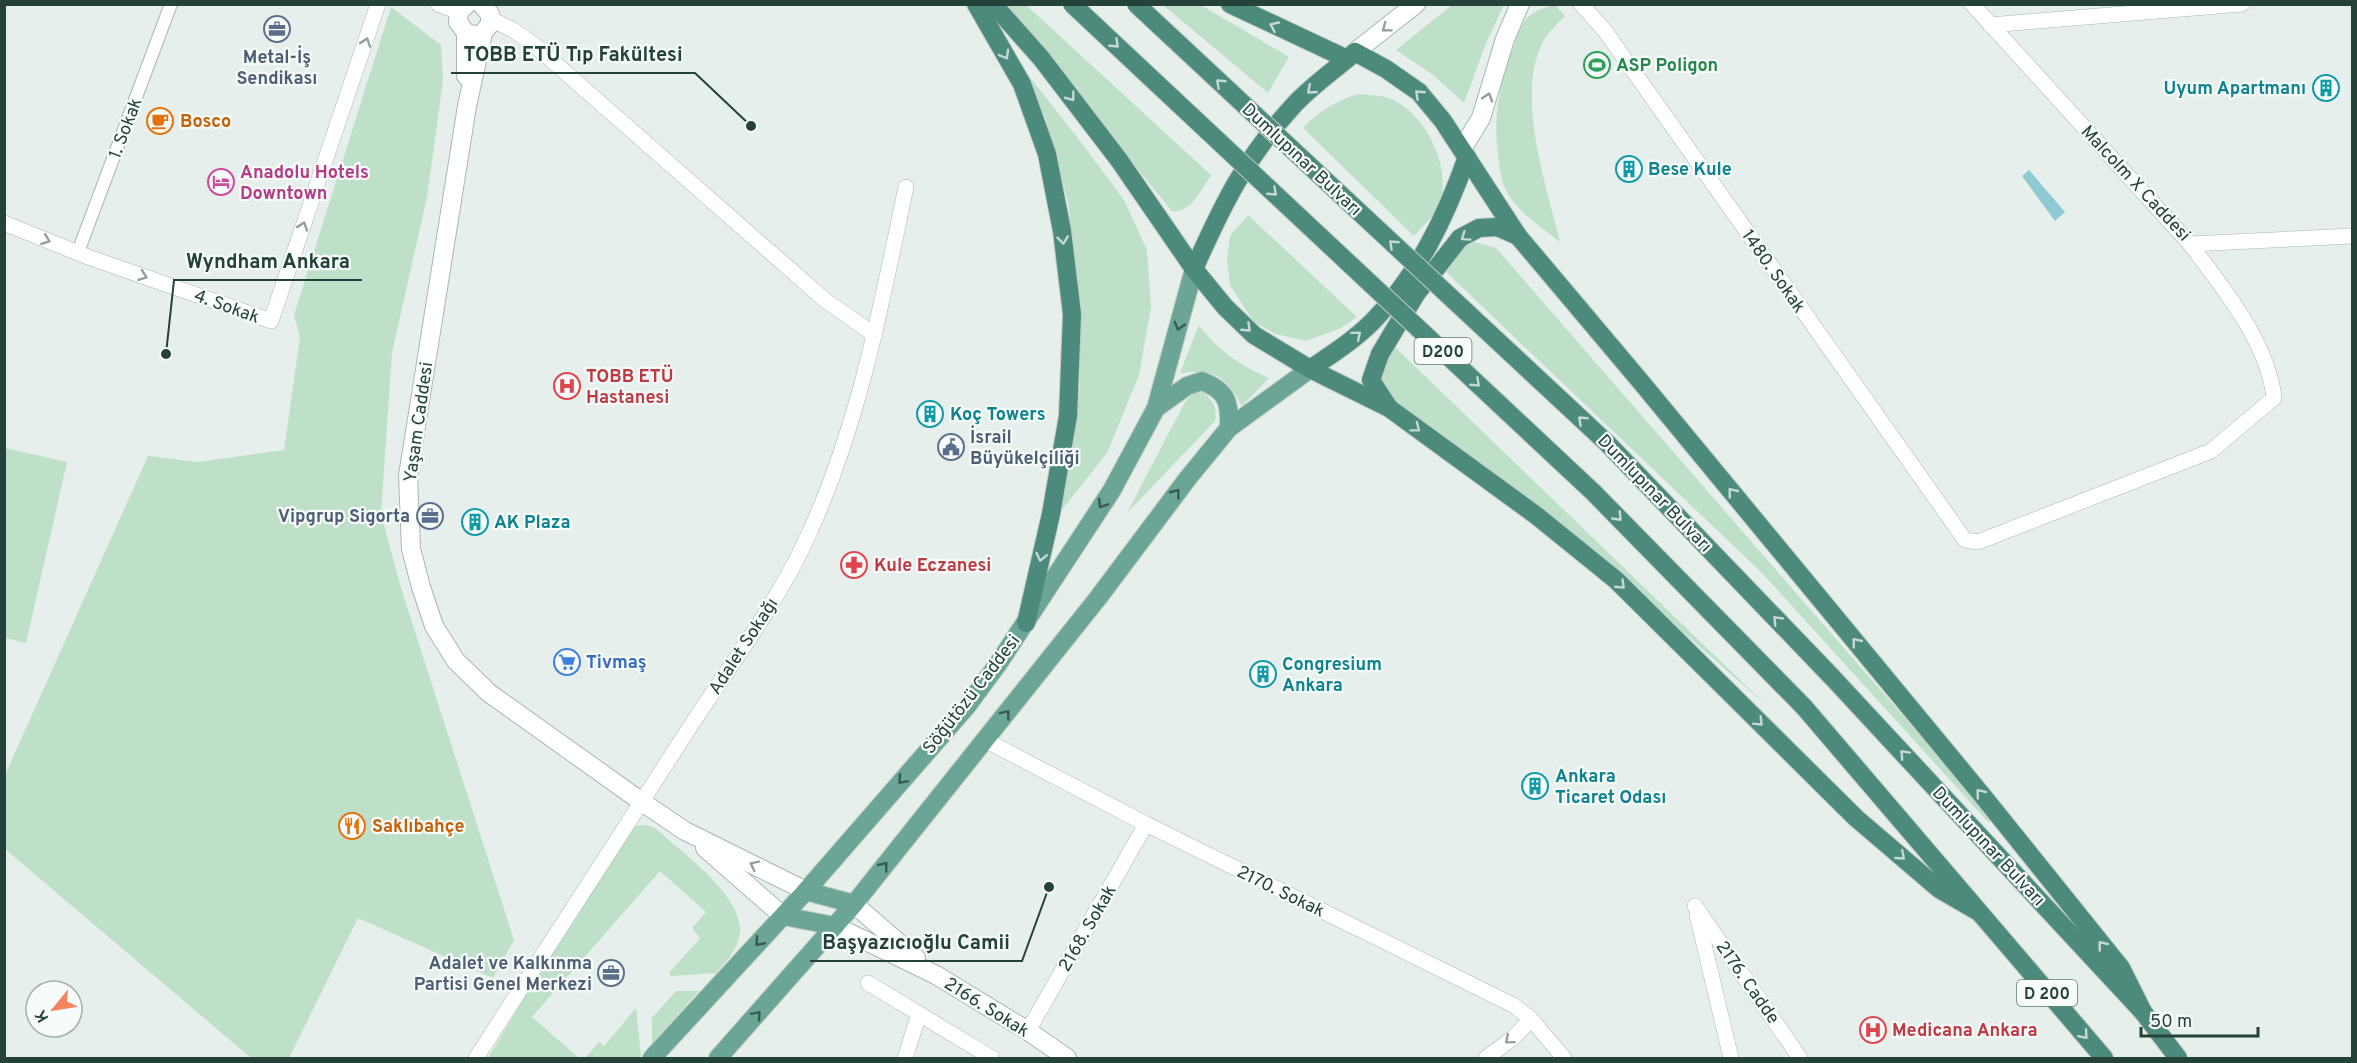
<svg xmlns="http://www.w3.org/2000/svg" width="2357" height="1063" font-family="Overpass,sans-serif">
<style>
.green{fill:#bfe0c8}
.water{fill:#8ec9d4}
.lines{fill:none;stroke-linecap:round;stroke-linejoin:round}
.pedestrian-casing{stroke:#a8b8b2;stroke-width:14}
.minor-casing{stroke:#a8b8b2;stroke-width:16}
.tertiary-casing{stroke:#a8b8b2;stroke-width:20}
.secondary-casing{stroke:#a4bbb3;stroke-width:20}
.primary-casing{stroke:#c2cac8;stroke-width:20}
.trunk-casing{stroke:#c2cac8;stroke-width:20}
.pedestrian{stroke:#fff;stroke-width:12}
.minor{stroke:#fff;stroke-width:15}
.tertiary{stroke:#fff;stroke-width:18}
.secondary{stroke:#fff;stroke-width:18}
.primary{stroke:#6aa596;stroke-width:18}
.trunk{stroke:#4c8a7c;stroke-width:18}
.trunk-bridge-casing{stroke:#c2cac8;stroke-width:20;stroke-linecap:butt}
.trunk-bridge{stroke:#4c8a7c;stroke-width:18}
.oneway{stroke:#c4d9d4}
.oneway2{stroke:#92a09c}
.oneway3{stroke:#365b51}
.labels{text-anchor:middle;stroke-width:4.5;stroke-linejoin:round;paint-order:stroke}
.shield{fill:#f7fbf9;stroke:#637a73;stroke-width:1.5}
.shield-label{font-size:16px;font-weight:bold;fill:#24423a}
.service-label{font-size:18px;font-weight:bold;fill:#4e5e75;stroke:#f7fbf9;text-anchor:end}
.leisure-label{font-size:18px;font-weight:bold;fill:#27864d;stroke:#f7fbf9;text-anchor:start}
.culture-label{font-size:18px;font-weight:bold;fill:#0d838f;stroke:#f7fbf9;text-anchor:start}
.food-label{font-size:18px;font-weight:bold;fill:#c56008;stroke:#f7fbf9;text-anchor:start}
.street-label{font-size:18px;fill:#24423a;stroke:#f7fbf9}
.hotel-label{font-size:18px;font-weight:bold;fill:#b23c85;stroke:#f7fbf9;text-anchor:start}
.health-label{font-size:18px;font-weight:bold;fill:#be3a42;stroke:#f7fbf9;text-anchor:start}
.shop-label{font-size:18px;font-weight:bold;fill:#366cbe;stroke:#f7fbf9;text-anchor:start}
.leader{fill:none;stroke:#24423a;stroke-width:2}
.callout-dot{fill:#24423a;stroke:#f7fbf9;stroke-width:2}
.callout-label{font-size:20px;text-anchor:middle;font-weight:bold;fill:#24423a;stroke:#f7fbf9;stroke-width:4.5;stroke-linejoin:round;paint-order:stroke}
</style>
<rect width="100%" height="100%" fill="#e6efeb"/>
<g class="green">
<path d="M1004 5H1026L1211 175C1203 188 1190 214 1172 211Z"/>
<path d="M1163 5H1201L1289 57 1268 93Z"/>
<path d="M1452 5H1504L1486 43 1464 103 1433 75 1396 50Z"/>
<path d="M1555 5 1565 16C1558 23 1549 32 1544 40 1514 94 1547 186 1560 242 1543 228 1517 212 1507 192 1502 183 1500 171 1499 161 1492 118 1499 88 1513 48 1516 39 1520 26 1526 19 1534 11 1545 7 1555 5Z"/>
<path d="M391 7 441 45 443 80 427 197 392 353 381 514 401 588 514 940 493 978 358 918 289 1058H251L5 849V775L148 456 198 462 284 450 300 337 294 315Z"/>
<path d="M1017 61 1077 137 1124 200 1147 250 1151 308 1139 375 1107 453 1061 511 1080 384V298L1068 202 1045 117Z"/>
<path d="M1357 94C1366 95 1376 95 1385 97 1424 108 1452 166 1440 203 1436 214 1422 227 1414 236L1303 128C1318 111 1336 102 1357 94Z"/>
<path d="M1248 215 1357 317 1339 329 1306 341 1276 334 1254 322 1230 285 1227 259 1230 236Z"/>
<path d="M1475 242 1496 248 1991 817 1989 823 1762 573 1444 270 1458 249Z"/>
<path d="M1199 325C1218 351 1241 366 1269 378L1242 406C1225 375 1214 369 1180 373Z"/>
<path d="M1394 346 1766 705 1568 531 1396 408C1378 379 1375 375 1394 346Z"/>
<path d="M1203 392C1214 402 1217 407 1215 421L1127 513 1185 402 1194 393Z"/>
<path d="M5 448 67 462 26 643 5 638Z"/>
<path d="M646 825 655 828C680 851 750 900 739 938 735 952 726 962 716 973L671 976 669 973 700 938 692 928 706 912 660 871 532 1017 579 1058H488L624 832 634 826Z"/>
<path d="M676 991H699L652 1044V1018Z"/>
<path d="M636 1008 641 1056 638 1058H585L599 1042 604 1046Z"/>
</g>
<path class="water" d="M2029 170 2065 212 2055 221 2022 176Z"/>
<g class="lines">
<defs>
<path id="pedestrian" d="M78 252 171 4"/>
<g id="minor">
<path d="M438 4 459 12"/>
<path d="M1581 4 1605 31 1965 540 1978 542 2211 451 2274 398C2268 342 2223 288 2190 244"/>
<path d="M1972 4 2190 244 2352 236"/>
<path d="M491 19 513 30 533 44 826 301 875 335"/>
<path d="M1990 25 2242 4"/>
<path d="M4 223 88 257 271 321 378 4"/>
<path d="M985 740 1146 824 1513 1005 1531 1019 1564 1058"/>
<path d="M1695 906 1800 1058"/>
<path d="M1697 915 1731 1058"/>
<path d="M868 983 992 1058"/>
<path d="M1028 1031 1146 824"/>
<path d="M476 1058C547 948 619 837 690 727 731 664 776 605 807 538 859 426 881 306 906 187"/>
<path d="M905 1058 919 1014"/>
<path d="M1486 1058 1513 1038 1531 1019"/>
</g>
<g id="tertiary">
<path d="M467 4 459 12 458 22 466 33 476 35"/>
<path d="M481 4 490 14V24L483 33 467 106 408 476 411 549 421 587 434 626 456 661 489 693 642 802 685 831 806 891"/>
<path d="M466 33V76"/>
<path d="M705 848 783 916"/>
<path d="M854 904 916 958"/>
<path d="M835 926 936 975 1028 1031 1067 1058"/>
</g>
<g id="secondary">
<path d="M1355 52 1416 4"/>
<path d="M1462 149 1481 118 1505 39 1520 4"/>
</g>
<g id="primary">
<path d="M1156 408 1187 386 1202 381C1227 391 1230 402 1229 428"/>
<path d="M806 891 854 904"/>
<path d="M783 916 835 926"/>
<path d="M652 1058 806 891 967 706 998 664 1112 490 1156 408 1194 269"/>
<path d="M718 1058 854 904 1098 598 1188 478 1229 428 1310 369"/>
</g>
<g id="trunk">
<path d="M976 4 1022 84 1047 154 1062 231 1072 314 1068 416 1051 514 1026 623"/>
<path d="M993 4 1041 58 1119 160 1194 269 1225 307 1254 335 1310 369 1389 408 1537 516 1616 580 1856 818 1939 889 1977 911"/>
<path d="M1230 4 1347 59"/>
<path d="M1194 269C1222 206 1245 158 1293 106 1311 86 1335 70 1355 52L1386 69 1419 92 1443 121 1518 236 1641 382 1982 795 2121 968 2143 1012"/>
<path d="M1310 369C1332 354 1356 339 1375 319 1419 273 1446 216 1467 157"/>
<path d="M1389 408 1371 380 1380 354 1416 294 1460 238 1479 228 1497 227 1518 236"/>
<path d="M1832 677 2143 1012 2178 1058"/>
<path d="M1804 707 2104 1058"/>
</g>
</defs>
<use href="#pedestrian" class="pedestrian-casing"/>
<use href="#minor" class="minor-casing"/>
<use href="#tertiary" class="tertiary-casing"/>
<use href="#secondary" class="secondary-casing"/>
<use href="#primary" class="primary-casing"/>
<use href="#trunk" class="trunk-casing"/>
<use href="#pedestrian" class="pedestrian"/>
<use href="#minor" class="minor"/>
<use href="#tertiary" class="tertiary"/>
<use href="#secondary" class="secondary"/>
<use href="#primary" class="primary"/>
<use href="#trunk" class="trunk"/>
<defs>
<g id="trunk-bridge">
<path d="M1072 4 1593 492 1804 707"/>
<path d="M1136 4 1607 443 1832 677"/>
</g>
</defs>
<use href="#trunk-bridge" class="trunk-bridge-casing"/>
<use href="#trunk-bridge" class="trunk-bridge"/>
</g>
<defs><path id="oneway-chevron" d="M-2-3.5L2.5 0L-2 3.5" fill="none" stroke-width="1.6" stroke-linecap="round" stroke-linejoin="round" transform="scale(1.5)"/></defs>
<g class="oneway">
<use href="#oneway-chevron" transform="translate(1274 26) rotate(-155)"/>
<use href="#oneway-chevron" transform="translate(1115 44) rotate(43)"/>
<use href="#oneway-chevron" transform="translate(1005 55) rotate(60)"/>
<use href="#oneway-chevron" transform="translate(1220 83) rotate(-137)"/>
<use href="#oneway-chevron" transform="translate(1311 90) rotate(139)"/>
<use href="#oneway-chevron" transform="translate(1419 94) rotate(-137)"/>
<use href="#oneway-chevron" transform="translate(1071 97) rotate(53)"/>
<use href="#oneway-chevron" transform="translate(1273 192) rotate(43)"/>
<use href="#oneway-chevron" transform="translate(1465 237) rotate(145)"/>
<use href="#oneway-chevron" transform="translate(1063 240) rotate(83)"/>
<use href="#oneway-chevron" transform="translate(1393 244) rotate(-137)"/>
<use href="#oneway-chevron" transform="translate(1247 328) rotate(43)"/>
<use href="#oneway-chevron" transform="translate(1357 335) rotate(-40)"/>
<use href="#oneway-chevron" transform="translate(1476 383) rotate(43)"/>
<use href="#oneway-chevron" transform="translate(1582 420) rotate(-137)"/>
<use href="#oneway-chevron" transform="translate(1416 428) rotate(37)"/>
<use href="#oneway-chevron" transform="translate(1732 492) rotate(-129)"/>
<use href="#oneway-chevron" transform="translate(1618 517) rotate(46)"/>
<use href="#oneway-chevron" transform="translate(1041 557) rotate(103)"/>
<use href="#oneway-chevron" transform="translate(1621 585) rotate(44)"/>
<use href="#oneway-chevron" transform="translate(1777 620) rotate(-134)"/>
<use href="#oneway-chevron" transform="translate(1856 642) rotate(-129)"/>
<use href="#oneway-chevron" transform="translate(1759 722) rotate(45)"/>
<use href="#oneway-chevron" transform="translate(1904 754) rotate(-133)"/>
<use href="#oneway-chevron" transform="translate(1980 793) rotate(-129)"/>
<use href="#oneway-chevron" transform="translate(1901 856) rotate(41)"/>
<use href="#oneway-chevron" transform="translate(2102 945) rotate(-129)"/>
<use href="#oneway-chevron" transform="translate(2084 1035) rotate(49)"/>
</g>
<g class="oneway2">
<use href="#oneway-chevron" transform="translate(1386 28) rotate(143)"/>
<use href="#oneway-chevron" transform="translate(366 42) rotate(-71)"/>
<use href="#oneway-chevron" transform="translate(1488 97) rotate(-72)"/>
<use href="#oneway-chevron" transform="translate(303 226) rotate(-71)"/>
<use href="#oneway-chevron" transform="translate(46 240) rotate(21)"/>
<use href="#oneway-chevron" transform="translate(143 276) rotate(20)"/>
<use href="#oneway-chevron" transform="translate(754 865) rotate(-154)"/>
<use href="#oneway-chevron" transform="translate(1509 1040) rotate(140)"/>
</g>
<g class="oneway3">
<use href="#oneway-chevron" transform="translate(1179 326) rotate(105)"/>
<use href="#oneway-chevron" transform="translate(1176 493) rotate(-53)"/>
<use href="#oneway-chevron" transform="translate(1102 504) rotate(123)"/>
<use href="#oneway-chevron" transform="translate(1006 714) rotate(-52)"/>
<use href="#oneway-chevron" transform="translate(902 780) rotate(131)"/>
<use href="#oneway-chevron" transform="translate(884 866) rotate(-51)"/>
<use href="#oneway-chevron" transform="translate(759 942) rotate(132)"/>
<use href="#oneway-chevron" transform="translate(757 1015) rotate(-49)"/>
</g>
<defs>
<symbol id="office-ring" viewBox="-11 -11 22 22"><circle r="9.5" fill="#f7fbf9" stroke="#5c6f8a" stroke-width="1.5"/><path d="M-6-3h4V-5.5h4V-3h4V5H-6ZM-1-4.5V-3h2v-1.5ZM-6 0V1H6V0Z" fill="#5c6f8a"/></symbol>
<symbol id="stadium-ring" viewBox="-11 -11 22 22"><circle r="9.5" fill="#f7fbf9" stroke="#2e9e5b" stroke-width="1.5"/><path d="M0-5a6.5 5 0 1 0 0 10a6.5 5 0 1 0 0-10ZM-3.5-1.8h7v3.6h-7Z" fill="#2e9e5b"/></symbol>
<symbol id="building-ring" viewBox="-11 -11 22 22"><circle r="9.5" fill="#f7fbf9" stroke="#0f9aa8" stroke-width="1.5"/><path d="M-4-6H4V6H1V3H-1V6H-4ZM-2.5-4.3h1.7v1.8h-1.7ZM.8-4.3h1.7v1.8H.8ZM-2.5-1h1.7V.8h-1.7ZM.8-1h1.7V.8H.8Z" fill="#0f9aa8"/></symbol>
<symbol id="cafe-ring" viewBox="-11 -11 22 22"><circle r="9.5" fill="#f7fbf9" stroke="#e8710a" stroke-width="1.5"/><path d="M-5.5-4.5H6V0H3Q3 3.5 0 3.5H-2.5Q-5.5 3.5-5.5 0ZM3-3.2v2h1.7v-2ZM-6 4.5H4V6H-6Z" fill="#e8710a"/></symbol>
<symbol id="hotel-ring" viewBox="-11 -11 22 22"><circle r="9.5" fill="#f7fbf9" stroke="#d1479c" stroke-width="1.5"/><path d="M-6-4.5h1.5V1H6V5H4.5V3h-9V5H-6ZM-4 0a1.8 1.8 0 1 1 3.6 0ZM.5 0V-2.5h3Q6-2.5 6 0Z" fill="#d1479c"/></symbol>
<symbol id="hospital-ring" viewBox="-11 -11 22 22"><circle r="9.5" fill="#f7fbf9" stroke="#e0444e" stroke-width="1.5"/><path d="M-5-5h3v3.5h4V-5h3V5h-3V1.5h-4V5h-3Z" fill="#e0444e"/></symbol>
<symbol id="civic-ring" viewBox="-11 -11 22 22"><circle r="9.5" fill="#f7fbf9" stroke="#5c6f8a" stroke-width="1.5"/><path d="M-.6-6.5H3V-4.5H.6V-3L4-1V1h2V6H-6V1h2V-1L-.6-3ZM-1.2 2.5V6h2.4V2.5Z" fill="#5c6f8a"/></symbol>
<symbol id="pharmacy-ring" viewBox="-11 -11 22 22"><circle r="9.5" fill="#f7fbf9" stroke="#e0444e" stroke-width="1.5"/><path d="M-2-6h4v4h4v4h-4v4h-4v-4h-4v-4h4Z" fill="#e0444e"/></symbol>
<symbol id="supermarket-ring" viewBox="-11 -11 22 22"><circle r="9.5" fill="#f7fbf9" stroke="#3f7fe0" stroke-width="1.5"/><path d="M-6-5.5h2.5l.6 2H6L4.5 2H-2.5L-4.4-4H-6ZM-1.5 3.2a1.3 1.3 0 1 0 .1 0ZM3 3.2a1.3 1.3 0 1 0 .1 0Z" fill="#3f7fe0"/></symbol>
<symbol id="restaurant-ring" viewBox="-11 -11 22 22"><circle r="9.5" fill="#f7fbf9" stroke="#e8710a" stroke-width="1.5"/><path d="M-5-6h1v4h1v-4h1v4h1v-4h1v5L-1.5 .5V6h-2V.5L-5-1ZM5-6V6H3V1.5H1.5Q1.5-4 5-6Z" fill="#e8710a"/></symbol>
</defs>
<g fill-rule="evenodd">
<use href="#office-ring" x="262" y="14" width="30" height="30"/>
<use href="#stadium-ring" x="1582" y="50" width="30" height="30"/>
<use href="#building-ring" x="2311" y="73" width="30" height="30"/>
<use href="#cafe-ring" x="145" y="106" width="30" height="30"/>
<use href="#building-ring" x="1614" y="154" width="30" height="30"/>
<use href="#hotel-ring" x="206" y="167" width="30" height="30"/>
<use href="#hospital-ring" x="552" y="371" width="30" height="30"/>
<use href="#building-ring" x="915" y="399" width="30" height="30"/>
<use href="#civic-ring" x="936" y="432" width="30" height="30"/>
<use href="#office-ring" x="415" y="501" width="30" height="30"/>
<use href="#building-ring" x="460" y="507" width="30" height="30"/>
<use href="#pharmacy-ring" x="839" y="550" width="30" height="30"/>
<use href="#supermarket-ring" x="552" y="647" width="30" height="30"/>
<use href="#building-ring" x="1248" y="659" width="30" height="30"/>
<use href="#building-ring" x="1520" y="771" width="30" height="30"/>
<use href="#restaurant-ring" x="337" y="811" width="30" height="30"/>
<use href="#office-ring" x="596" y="958" width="30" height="30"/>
<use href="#hospital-ring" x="1858" y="1015" width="30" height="30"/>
</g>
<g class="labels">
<g class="shield">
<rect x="1414.5" y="338" width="57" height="26" rx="4.5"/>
<rect x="2017" y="980" width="60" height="26" rx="4.5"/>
</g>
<g class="shield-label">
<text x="1443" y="357">D200</text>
<text x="2047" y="999">D 200</text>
</g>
<g class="service-label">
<text x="277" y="63" text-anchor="middle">Metal-İş<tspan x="277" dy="21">Sendikası</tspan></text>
<text x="970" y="443" text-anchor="start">İsrail<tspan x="970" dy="21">Büyükelçiliği</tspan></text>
<text x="410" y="522">Vipgrup Sigorta</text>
<text x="592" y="969">Adalet ve Kalkınma<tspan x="592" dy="21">Partisi Genel Merkezi</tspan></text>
</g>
<g class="leisure-label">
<text x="1616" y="71">ASP Poligon</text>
</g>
<g class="culture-label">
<text x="2306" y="94" text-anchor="end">Uyum Apartmanı</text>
<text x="1648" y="175">Bese Kule</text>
<text x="950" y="420">Koç Towers</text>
<text x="494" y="528">AK Plaza</text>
<text x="1282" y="670">Congresium<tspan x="1282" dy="21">Ankara</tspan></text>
<text x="1555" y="782">Ankara<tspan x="1555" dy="21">Ticaret Odası</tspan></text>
</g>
<g class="food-label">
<text x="180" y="127">Bosco</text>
<text x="372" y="832">Saklıbahçe</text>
</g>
<g class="street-label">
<text transform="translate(125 128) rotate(-69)" y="6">1. Sokak</text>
<text transform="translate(1302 159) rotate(43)" y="6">Dumlupınar Bulvarı</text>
<text transform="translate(2136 183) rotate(47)" y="6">Malcolm X Caddesi</text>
<text transform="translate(1774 271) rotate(55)" y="6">1480. Sokak</text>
<text transform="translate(227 306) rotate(20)" y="6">4. Sokak</text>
<text transform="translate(418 422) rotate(-82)" y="6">Yaşam Caddesi</text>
<text transform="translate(1655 493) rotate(46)" y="6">Dumlupınar Bulvarı</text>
<text transform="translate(743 646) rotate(-57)" y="6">Adalet Sokağı</text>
<text transform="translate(971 694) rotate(-52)" y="6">Söğütözü Caddesi</text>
<text transform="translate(1989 846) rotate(47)" y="6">Dumlupınar Bulvarı</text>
<text transform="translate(1281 891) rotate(26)" y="6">2170. Sokak</text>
<text transform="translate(1087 928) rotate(-60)" y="6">2168. Sokak</text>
<text transform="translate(1748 982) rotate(55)" y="6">2176. Cadde</text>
<text transform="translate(987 1007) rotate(32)" y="6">2166. Sokak</text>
</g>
<g class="hotel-label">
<text x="240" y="178">Anadolu Hotels<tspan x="240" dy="21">Downtown</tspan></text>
</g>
<g class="health-label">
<text x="586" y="382">TOBB ETÜ<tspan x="586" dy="21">Hastanesi</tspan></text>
<text x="874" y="571">Kule Eczanesi</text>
<text x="1892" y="1036">Medicana Ankara</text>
</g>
<g class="shop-label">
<text x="586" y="668">Tivmaş</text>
</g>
</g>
<path class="leader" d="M751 126L695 73H451M166 354L174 280H362M1049 887L1022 961H810"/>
<g class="callout-dot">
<circle cx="751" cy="126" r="6"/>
<circle cx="166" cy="354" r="6"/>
<circle cx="1049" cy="887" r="6"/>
</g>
<g class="callout-label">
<text x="573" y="61">TOBB ETÜ Tıp Fakültesi</text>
<text x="268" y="268">Wyndham Ankara</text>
<text x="916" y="949">Başyazıcıoğlu Camii</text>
</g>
<rect width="2357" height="1063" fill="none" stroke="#24423a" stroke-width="12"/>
<g transform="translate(54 1009) rotate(240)"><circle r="28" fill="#f7fbf9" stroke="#a3b1ad" stroke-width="1.5"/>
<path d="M0-4.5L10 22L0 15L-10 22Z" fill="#f4845f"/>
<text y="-9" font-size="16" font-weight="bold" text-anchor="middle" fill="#24423a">K</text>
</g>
<path d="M2141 1027v9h117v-9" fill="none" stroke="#24423a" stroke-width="3"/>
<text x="2150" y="1027" font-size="18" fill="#24423a" stroke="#f7fbf9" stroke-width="4.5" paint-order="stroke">50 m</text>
</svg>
